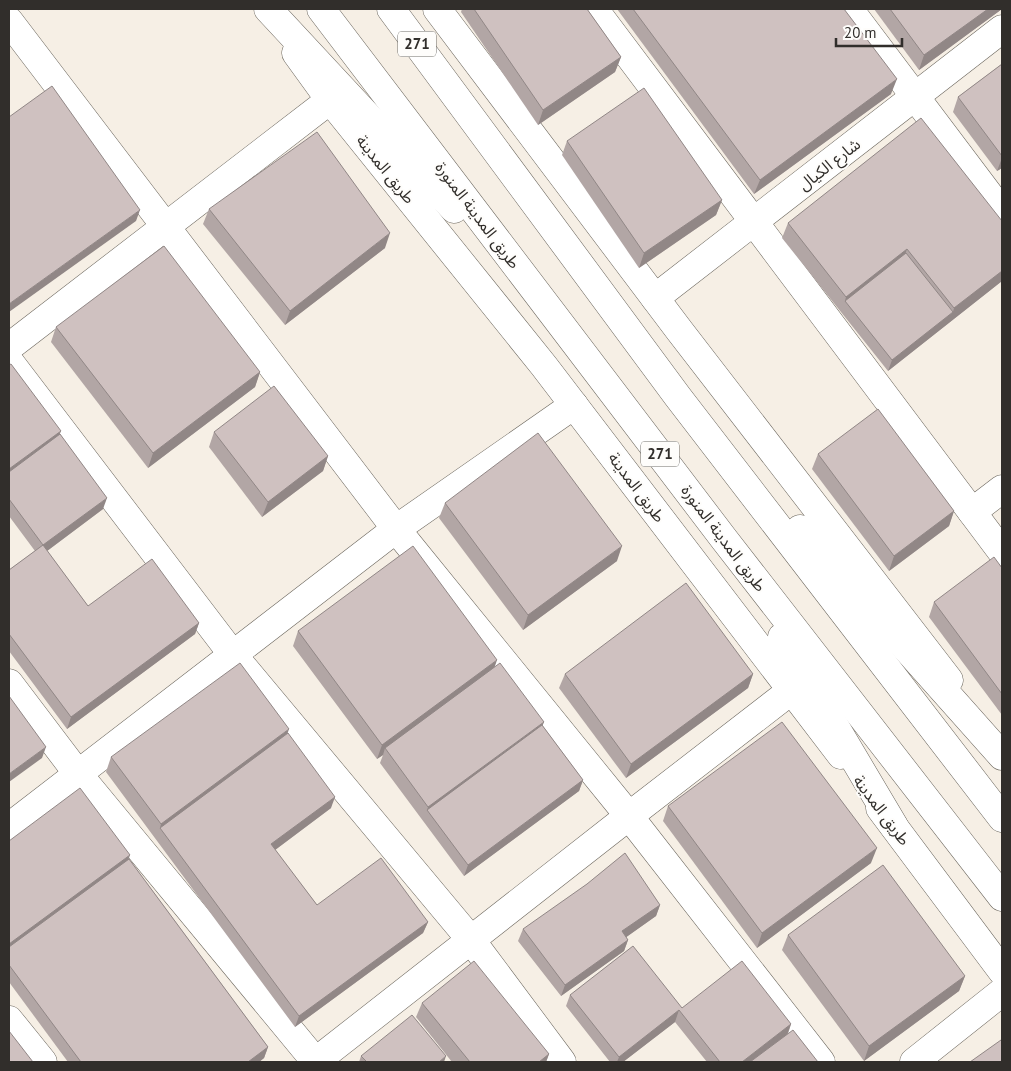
<svg xmlns="http://www.w3.org/2000/svg" width="1011" height="1071" font-family="'PT Sans','Noto Sans Arabic',sans-serif">
<style>
.lines{fill:none;stroke-linecap:round;stroke-linejoin:round}
.minor-casing{stroke:#6b665d;stroke-width:29}
.major-casing{stroke:#6b665d;stroke-width:29}
.highway-casing{stroke:#6b665d;stroke-width:29}
.minor{stroke:#fff;stroke-width:28}
.major{stroke:#fff;stroke-width:28}
.highway{stroke:#fff;stroke-width:28}
.wall{fill:#b2a6a5}
.shaded-wall{fill:#918786}
.building{fill:#cfc1c0;stroke:#918786}
.labels{text-anchor:middle;stroke-width:4;stroke-linejoin:round;paint-order:stroke}
.shield{fill:#fefdfb;stroke:#6e6c69;stroke-width:1}
.shield-label{font-size:15px;font-weight:bold;fill:#312e2b}
.street-label{font-size:16px;fill:#312e2b;stroke:#fefdfb}
</style>
<rect width="100%" height="100%" fill="#f6efe5"/>
<g class="lines">
<defs>
<g id="minor">
<path d="M594 9 1002 552"/>
<path d="M849 9 1002 212"/>
<path d="M9 21 396 529 629 816 821 1062"/>
<path d="M9 347 330 100"/>
<path d="M9 361 233 655 471 940 562 1062"/>
<path d="M972 512 1002 489"/>
<path d="M9 683 78 774 316 1062"/>
<path d="M9 827 396 529 574 405"/>
<path d="M9 1020 43 1062"/>
<path d="M315 1062 629 816 792 690"/>
<path d="M914 1062 1002 992"/>
</g>
<g id="major">
<path d="M437 9 679 330 949 680"/>
<path d="M296 53 330 100 544 366 841 755"/>
<path d="M655 298 1002 29"/>
<path d="M880 808 1002 971"/>
</g>
<g id="highway">
<path d="M268 9 454 209"/>
<path d="M321 9 724 539 1002 897"/>
<path d="M391 9 678 397 1002 818"/>
<path d="M800 529 1002 756"/>
<path d="M782 637 894 826"/>
</g>
</defs>
<use href="#minor" class="minor-casing"/>
<use href="#major" class="major-casing"/>
<use href="#highway" class="highway-casing"/>
<use href="#minor" class="minor"/>
<use href="#major" class="major"/>
<use href="#highway" class="highway"/>
</g>
<g class="wall">
<path d="M462 9H587L621 57 615 72 538 125 461 12Z"/>
<path d="M617 9H844L891 94 754 194Z"/>
<path d="M874 9H1002L919 70Z"/>
<path d="M1002 64V168L997 171 953 112 958 97Z"/>
<path d="M567 141 722 200 716 215 639 268 562 155Z"/>
<path d="M209 209 385 248 285 325 203 224Z"/>
<path d="M1002 221V281L888 371 782 238 788 223Z"/>
<path d="M56 327 260 372 255 387 148 468 51 342Z"/>
<path d="M9 365 60 434 103 509 47 551 88 606 199 623 195 634 67 729 9 651V570L35 551 9 516Z"/>
<path d="M214 432 328 456 323 471 262 517 209 447Z"/>
<path d="M818 454 954 511 949 526 889 571 812 469Z"/>
<path d="M445 503 617 561 523 630 439 518Z"/>
<path d="M1002 568V715L929 617 934 602Z"/>
<path d="M298 631 494 667 544 722 542 725 583 780 579 791 464 876 380 763 383 755 377 759 293 646Z"/>
<path d="M565 674H753L748 688 626 778 559 688Z"/>
<path d="M288 733 331 808 275 850 317 905 428 922 423 933 295 1027 106 772 111 757Z"/>
<path d="M668 806 871 863 757 948 663 821Z"/>
<path d="M9 841 129 859 268 1047 264 1058 259 1062H68L9 982Z"/>
<path d="M660 905 656 916 626 937 628 940 624 951 561 996 518 941 523 929Z"/>
<path d="M788 935 965 976 959 991 864 1061 782 950Z"/>
<path d="M570 995 682 1008 791 1024 788 1034 818 1062H707L675 1022 623 1062H610L566 1006Z"/>
<path d="M422 1003 549 1054 546 1062H452L416 1017Z"/>
<path d="M361 1056 444 1062H359Z"/>
</g>
<g class="shaded-wall">
<path d="M988 9H1002L919 70 924 55Z"/>
<path d="M621 57 615 72 538 125 543 110Z"/>
<path d="M897 79 891 94 754 194 760 180Z"/>
<path d="M1002 158V168L997 171Z"/>
<path d="M722 200 716 215 639 268 644 253Z"/>
<path d="M140 210 136 221 9 312V304Z"/>
<path d="M390 233 385 248 285 325 290 311Z"/>
<path d="M907 249 902 264 845 301 846 297Z"/>
<path d="M1002 271V281L888 371 892 360 953 312 954 308Z"/>
<path d="M260 372 255 387 148 468 153 453Z"/>
<path d="M61 431 55 446 9 480V469Z"/>
<path d="M328 456 323 471 262 517 268 502Z"/>
<path d="M107 498 103 509 39 557 43 545Z"/>
<path d="M954 511 949 526 889 571 894 556Z"/>
<path d="M622 546 617 561 523 630 528 615Z"/>
<path d="M199 623 195 634 67 729 71 717Z"/>
<path d="M497 660 492 675 385 748 383 755 377 759 382 745Z"/>
<path d="M753 674 748 688 626 778 631 764Z"/>
<path d="M544 722 538 737 427 810 428 807Z"/>
<path d="M289 729 284 744 160 828 161 824Z"/>
<path d="M46 747 42 758 9 782V774Z"/>
<path d="M583 780 579 791 464 876 468 865Z"/>
<path d="M335 797 331 808 267 856 271 844Z"/>
<path d="M877 848 871 863 757 948 762 933Z"/>
<path d="M130 855 125 870 9 955V944Z"/>
<path d="M660 905 656 916 618 943 622 931Z"/>
<path d="M428 922 423 933 295 1027 299 1016Z"/>
<path d="M628 940 624 951 561 996 565 985Z"/>
<path d="M965 976 959 991 864 1061 869 1046Z"/>
<path d="M679 1010 675 1022 623 1062H617L619 1057Z"/>
<path d="M791 1024 787 1035 752 1062H742Z"/>
<path d="M268 1047 264 1058 259 1062H248Z"/>
<path d="M549 1054 546 1062H539Z"/>
<path d="M446 1056 444 1062H439Z"/>
</g>
<g class="building">
<path d="M474 9H587L621 57 543 110Z"/>
<path d="M633 9H844L897 79 760 180Z"/>
<path d="M890 9H988L924 55Z"/>
<path d="M1002 64V156L958 97Z"/>
<path d="M52 86 140 210 9 304V117Z"/>
<path d="M644 88 722 200 644 253 567 141Z"/>
<path d="M921 118 1002 221V271L954 308 907 249 846 297 788 223Z"/>
<path d="M317 132 390 233 290 311 209 209Z"/>
<path d="M164 246 260 372 153 453 56 327Z"/>
<path d="M906 253 953 312 892 360 845 301Z"/>
<path d="M11 364 61 431 9 469V365Z"/>
<path d="M274 386 328 456 268 502 214 432Z"/>
<path d="M878 409 954 511 894 556 818 454Z"/>
<path d="M538 433 622 546 528 615 445 503Z"/>
<path d="M60 434 107 498 43 545 9 499V472Z"/>
<path d="M43 545 88 606 152 559 199 623 71 717 9 634V570Z"/>
<path d="M413 546 497 660 382 745 298 631Z"/>
<path d="M994 557 1002 568V694L934 602Z"/>
<path d="M686 583 753 674 631 764 565 674Z"/>
<path d="M240 663 289 729 161 824 111 757Z"/>
<path d="M500 663 544 722 428 807 385 748Z"/>
<path d="M9 696 46 747 9 774Z"/>
<path d="M782 722 877 848 762 933 668 806Z"/>
<path d="M542 725 583 780 468 865 427 810Z"/>
<path d="M288 733 335 797 271 844 317 905 381 858 428 922 299 1016 160 828Z"/>
<path d="M80 788 130 855 9 944V841Z"/>
<path d="M625 853 660 905 622 931 628 940 565 985 523 929 587 884Z"/>
<path d="M129 859 268 1047 248 1062H81L9 965V947Z"/>
<path d="M883 865 965 976 869 1046 788 935Z"/>
<path d="M633 946 682 1008 742 961 791 1024 742 1062H720L679 1010 619 1057 570 995Z"/>
<path d="M474 961 549 1054 539 1062H470L422 1003Z"/>
<path d="M412 1015 446 1056 439 1062H367L361 1056Z"/>
<path d="M793 1030 818 1062H750Z"/>
<path d="M9 1031 33 1062H9Z"/>
<path d="M1001 1040 1002 1042V1062H970Z"/>
</g>
<g class="labels">
<g class="shield">
<rect x="398" y="31.5" width="38" height="25" rx="4"/>
<rect x="641" y="441.5" width="38" height="25" rx="4"/>
</g>
<g class="shield-label">
<text x="417" y="49">271</text>
<text x="660" y="459">271</text>
</g>
<g class="street-label">
<text transform="translate(829 164) rotate(-38)" y="6">شارع الكيال</text>
<text transform="translate(386 169) rotate(51)" y="6">طريق المدينة</text>
<text transform="translate(478 215) rotate(53)" y="6">طريق المدينة المنورة</text>
<text transform="translate(637 487) rotate(53)" y="6">طريق المدينة</text>
<text transform="translate(724 538) rotate(53)" y="6">طريق المدينة المنورة</text>
<text transform="translate(882 810) rotate(53)" y="6">طريق المدينة</text>
</g>
</g>
<rect width="1011" height="1071" fill="none" stroke="#312e2b" stroke-width="20"/>
<path d="M836 38v8h66v-8" fill="none" stroke="#312e2b" stroke-width="2.5"/>
<text x="844" y="38" font-size="15" fill="#312e2b" stroke="#fefdfb" stroke-width="4" paint-order="stroke">20 m</text>
</svg>
